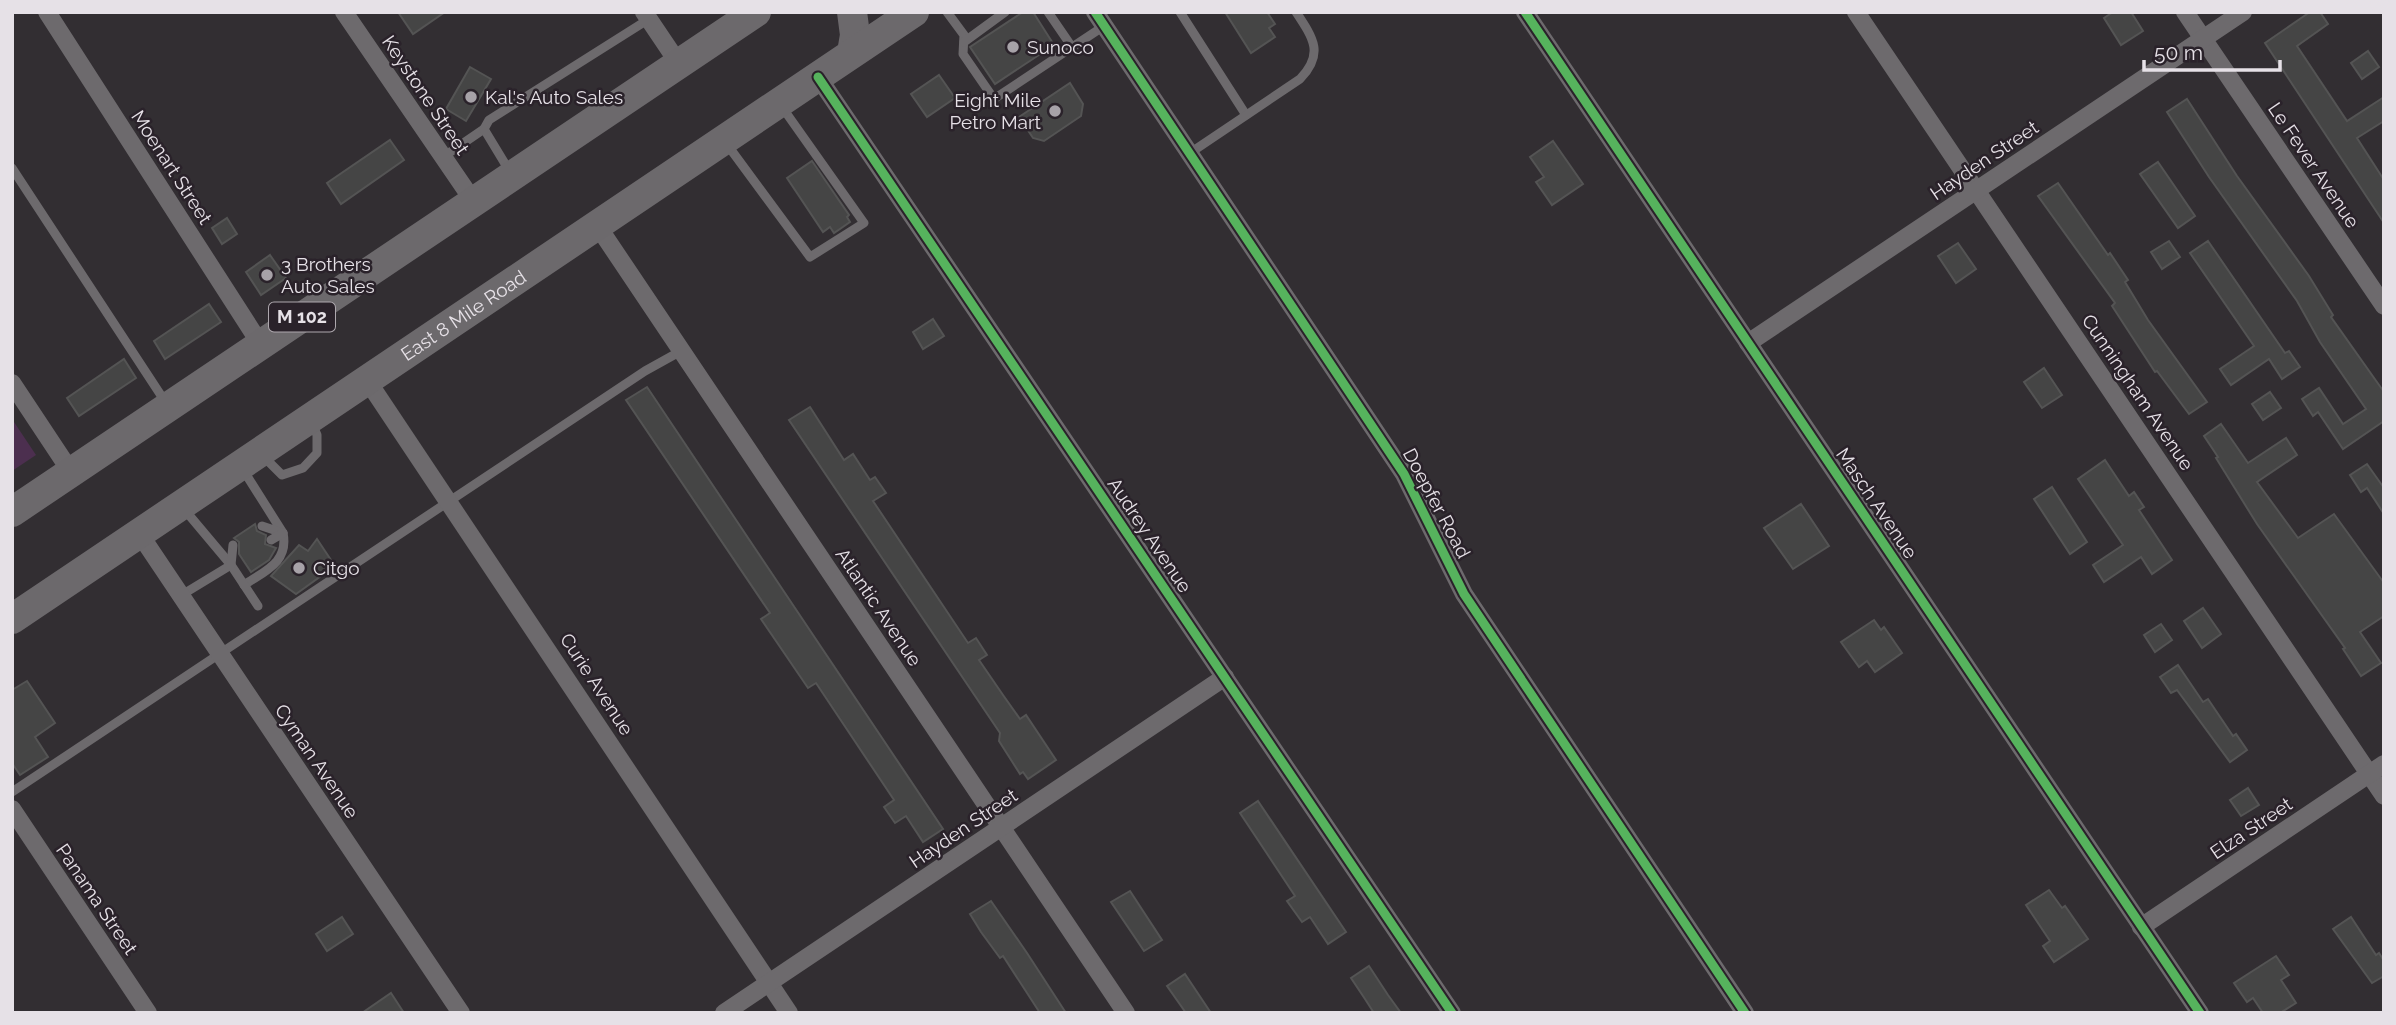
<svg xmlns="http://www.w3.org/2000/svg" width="2396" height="1025" font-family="Raleway,sans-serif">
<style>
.green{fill:#4c2f4f}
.building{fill:#454545;stroke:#545454;stroke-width:2}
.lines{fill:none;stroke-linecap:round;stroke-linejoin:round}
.service{stroke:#6d6a6d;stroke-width:9}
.minor{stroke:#6d6a6d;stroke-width:18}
.trunk{stroke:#6c696c;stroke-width:30}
.cycleway-casing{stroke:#2a222a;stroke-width:13}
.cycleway{stroke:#56b35d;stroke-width:9}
.poi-dot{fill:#a7a2a8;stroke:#2a222a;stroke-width:2.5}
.labels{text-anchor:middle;stroke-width:5;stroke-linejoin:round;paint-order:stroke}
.shield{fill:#2a222a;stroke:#aea8ae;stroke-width:2}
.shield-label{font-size:18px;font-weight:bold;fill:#e6e1e7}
.poi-label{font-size:19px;fill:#e6e1e7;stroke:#2a222a;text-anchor:start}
.street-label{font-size:19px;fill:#e6e1e7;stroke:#2a222a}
</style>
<rect width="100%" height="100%" fill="#322e32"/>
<path class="green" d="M12 419 36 455 12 471Z"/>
<g class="building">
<path d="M398 12H445L413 34Z"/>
<path d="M1023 12H1033L1054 45 995 84 970 47Z"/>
<path d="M1225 12H1267L1275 24 1269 28 1275 37 1251 53Z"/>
<path d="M2113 12H2131L2143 31 2121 45 2104 18Z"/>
<path d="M2310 12H2320L2328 24 2297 46 2347 121 2384 97V121L2357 138 2384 180V223L2265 43Z"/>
<path d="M2368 51 2379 67 2362 79 2351 63Z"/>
<path d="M470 67 491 79 466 121 446 109Z"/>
<path d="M939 75 955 98 927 117 911 94Z"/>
<path d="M1070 83 1083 104 1081 116 1044 141 1033 138 1019 117Z"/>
<path d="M2187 99 2237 176 2309 276 2333 315 2331 317 2384 392V421L2343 449 2318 412 2313 416 2302 399 2319 388 2343 424 2366 409 2320 342 2297 301 2209 177 2167 112Z"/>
<path d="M390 140 404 160 341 204 327 183Z"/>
<path d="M1553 141 1583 184 1552 205 1536 182 1544 177 1530 157Z"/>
<path d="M812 161 849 215 847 217 850 222 834 233 830 227 823 232 787 178Z"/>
<path d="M2158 162 2195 216 2178 228 2140 174Z"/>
<path d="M2058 183 2108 255 2110 253 2128 280 2125 282 2148 320 2207 402 2189 414 2157 371 2155 372 2112 306 2115 303 2038 196Z"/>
<path d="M227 218 237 234 222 244 212 228Z"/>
<path d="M2169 241 2180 257 2162 269 2151 252Z"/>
<path d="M2208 241 2285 353 2289 351 2300 367 2282 379 2269 359 2231 385 2220 369 2254 346 2190 253Z"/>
<path d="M1958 243 1976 269 1956 283 1938 256Z"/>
<path d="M270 255 286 278 261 295 246 272Z"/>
<path d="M209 304 221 322 165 359 154 341Z"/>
<path d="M933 319 944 336 923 349 913 332Z"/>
<path d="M124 359 136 378 79 416 67 398Z"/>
<path d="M2044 368 2062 395 2042 408 2024 382Z"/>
<path d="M647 387 943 829 923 842 906 816 895 823 884 807 894 800 816 683 808 688 761 619 770 613 626 400Z"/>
<path d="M2270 392 2281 408 2263 420 2252 404Z"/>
<path d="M810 407 844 460 853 454 870 480 875 477 886 493 873 501 968 643 976 638 987 655 979 660 1003 695 1020 719 1026 715 1056 760 1028 779 1023 772 1020 774 999 741 1000 733 789 420Z"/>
<path d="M2221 424 2248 463 2286 438 2297 455 2257 482 2298 538 2334 514 2384 583V616L2360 632 2381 663 2361 676 2343 649 2345 648 2257 524 2216 458 2218 457 2204 436Z"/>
<path d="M2105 460 2129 496 2134 492 2144 507 2139 510 2172 560 2152 574 2141 557 2104 582 2093 565 2123 545 2078 479Z"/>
<path d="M2367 464 2384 488V514L2367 488 2361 492 2350 475Z"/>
<path d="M2052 487 2087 542 2070 554 2034 499Z"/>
<path d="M1801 504 1829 546 1793 569 1764 528Z"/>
<path d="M255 524 257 531 266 535 265 544 276 548 269 560 251 572 239 554V542L234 538Z"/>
<path d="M317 539 335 566 296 594 271 576 299 545 308 551Z"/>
<path d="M2203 608 2221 634 2202 648 2184 621Z"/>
<path d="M1874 620 1881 630 1884 627 1902 653 1875 672 1867 661 1859 667 1841 642Z"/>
<path d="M2161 624 2172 640 2155 652 2144 635Z"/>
<path d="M2178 665 2203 702 2208 699 2233 736 2236 734 2247 750 2230 762 2177 690 2171 693 2160 677Z"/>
<path d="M27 681 55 723 35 737 48 757 20 775 12 763V690Z"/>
<path d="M2248 788 2259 805 2241 816 2230 800Z"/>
<path d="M1258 801 1346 932 1328 944 1310 917 1302 922 1287 901 1295 896 1240 813Z"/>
<path d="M2049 890 2062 908 2065 906 2088 939 2054 962 2043 946 2050 941 2026 905Z"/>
<path d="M1130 891 1162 940 1144 951 1111 902Z"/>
<path d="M991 901 1027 953 1066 1013H1040L1003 956 1000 958 981 932 970 914Z"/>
<path d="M342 917 353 934 327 951 316 934Z"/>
<path d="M2351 917 2376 955 2379 953 2384 961V976L2372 983 2333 929Z"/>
<path d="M2276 956 2289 975 2281 980 2296 1003 2280 1013H2263L2253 998 2247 1002 2234 983Z"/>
<path d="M1369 966 1388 995 1401 1013H1374L1365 999 1351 978Z"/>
<path d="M1185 974 1211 1013H1186L1167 986Z"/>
<path d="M391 993 404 1013H362Z"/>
</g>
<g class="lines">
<g class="service">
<path d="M947 12 964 35 963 54 994 99 1104 26"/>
<path d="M1048 12 1072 47"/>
<path d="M1180 12 1246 115"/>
<path d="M964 42 1005 12"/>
<path d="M726 143 810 257 864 223 782 107"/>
<path d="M1190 153 1300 79C1324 54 1314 39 1296 12"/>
<path d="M443 157 484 129"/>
<path d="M12 168 166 403"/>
<path d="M510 172 484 129 489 120 649 19"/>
<path d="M263 456 282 475 303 468 317 453V435L312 423"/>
<path d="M242 468 283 533C289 562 265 571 244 585"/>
<path d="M184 509 231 565 258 606"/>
<path d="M262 526 283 533"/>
<path d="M271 540 283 533"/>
<path d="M180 596 231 565 233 545"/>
<path d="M12 792 645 371 681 351"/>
</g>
<g class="minor">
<path d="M47 12 261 345"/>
<path d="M344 12 474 202"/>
<path d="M644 12 679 64"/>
<path d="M1095 12 1404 474 1464 594 1745 1013"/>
<path d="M1525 12 2200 1013"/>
<path d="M1856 12 2384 796"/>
<path d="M2185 12 2384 306"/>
<path d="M818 77 1452 1013"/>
<path d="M597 225 1126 1013"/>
<path d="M1748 343 2243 12"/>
<path d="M367 380 789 1013"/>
<path d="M12 383 71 472"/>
<path d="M139 533 461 1013"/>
<path d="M12 809 148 1013"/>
<path d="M2141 927 2384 764"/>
<path d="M724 1013 1225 677"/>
</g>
<g class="trunk">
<path d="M852 12 855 35 852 53"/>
<path d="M12 512 756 12"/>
<path id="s1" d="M12 619 914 12"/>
</g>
<defs>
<g id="cycleway">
<path d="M1095 12 1404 474 1464 594 1745 1013"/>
<path d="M1525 12 2200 1013"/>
<path d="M818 77 1452 1013"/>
</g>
</defs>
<use href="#cycleway" class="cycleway-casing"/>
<use href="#cycleway" class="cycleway"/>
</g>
<g class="poi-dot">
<circle cx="1013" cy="47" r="7"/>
<circle cx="471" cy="97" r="7"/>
<circle cx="1055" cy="111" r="7"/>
<circle cx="267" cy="275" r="7"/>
<circle cx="299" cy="568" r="7"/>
</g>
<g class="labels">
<rect class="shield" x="269" y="302.5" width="66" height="29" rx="5"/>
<g class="shield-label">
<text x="302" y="323">M 102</text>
</g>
<g class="poi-label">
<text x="1027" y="54">Sunoco</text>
<text x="485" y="104">Kal's Auto Sales</text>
<text x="1041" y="107" text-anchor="end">Eight Mile<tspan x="1041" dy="22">Petro Mart</tspan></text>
<text x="281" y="271">3 Brothers<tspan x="281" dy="22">Auto Sales</tspan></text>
<text x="313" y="575">Citgo</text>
</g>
<g class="street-label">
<text transform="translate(426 95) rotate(56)" y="7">Keystone Street</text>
<text transform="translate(1984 160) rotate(-34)" y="7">Hayden Street</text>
<text transform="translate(2314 165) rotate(56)" y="7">Le Fever Avenue</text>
<text transform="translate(172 167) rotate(57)" y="7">Moenart Street</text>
<text dy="7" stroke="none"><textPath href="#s1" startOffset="544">East 8 Mile Road</textPath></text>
<text transform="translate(2138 392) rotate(56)" y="7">Cunningham Avenue</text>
<text transform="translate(1437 503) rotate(62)" y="7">Doepfer Road</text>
<text transform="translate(1877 503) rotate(56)" y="7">Masch Avenue</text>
<text transform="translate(1150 535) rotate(56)" y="7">Audrey Avenue</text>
<text transform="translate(879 607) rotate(56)" y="7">Atlantic Avenue</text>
<text transform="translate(597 684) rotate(57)" y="7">Curie Avenue</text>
<text transform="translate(317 761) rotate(56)" y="7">Cyman Avenue</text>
<text transform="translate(963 828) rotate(-34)" y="7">Hayden Street</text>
<text transform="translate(2251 828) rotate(-34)" y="7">Elza Street</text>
<text transform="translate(97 899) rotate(56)" y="7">Panama Street</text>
</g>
</g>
<rect width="2396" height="1025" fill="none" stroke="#e6e1e7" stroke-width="28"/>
<path d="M2144 60v10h136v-10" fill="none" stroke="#e6e1e7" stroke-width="3.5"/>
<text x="2154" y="60" font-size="21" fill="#e6e1e7" stroke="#2a222a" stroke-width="5" paint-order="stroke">50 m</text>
</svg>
